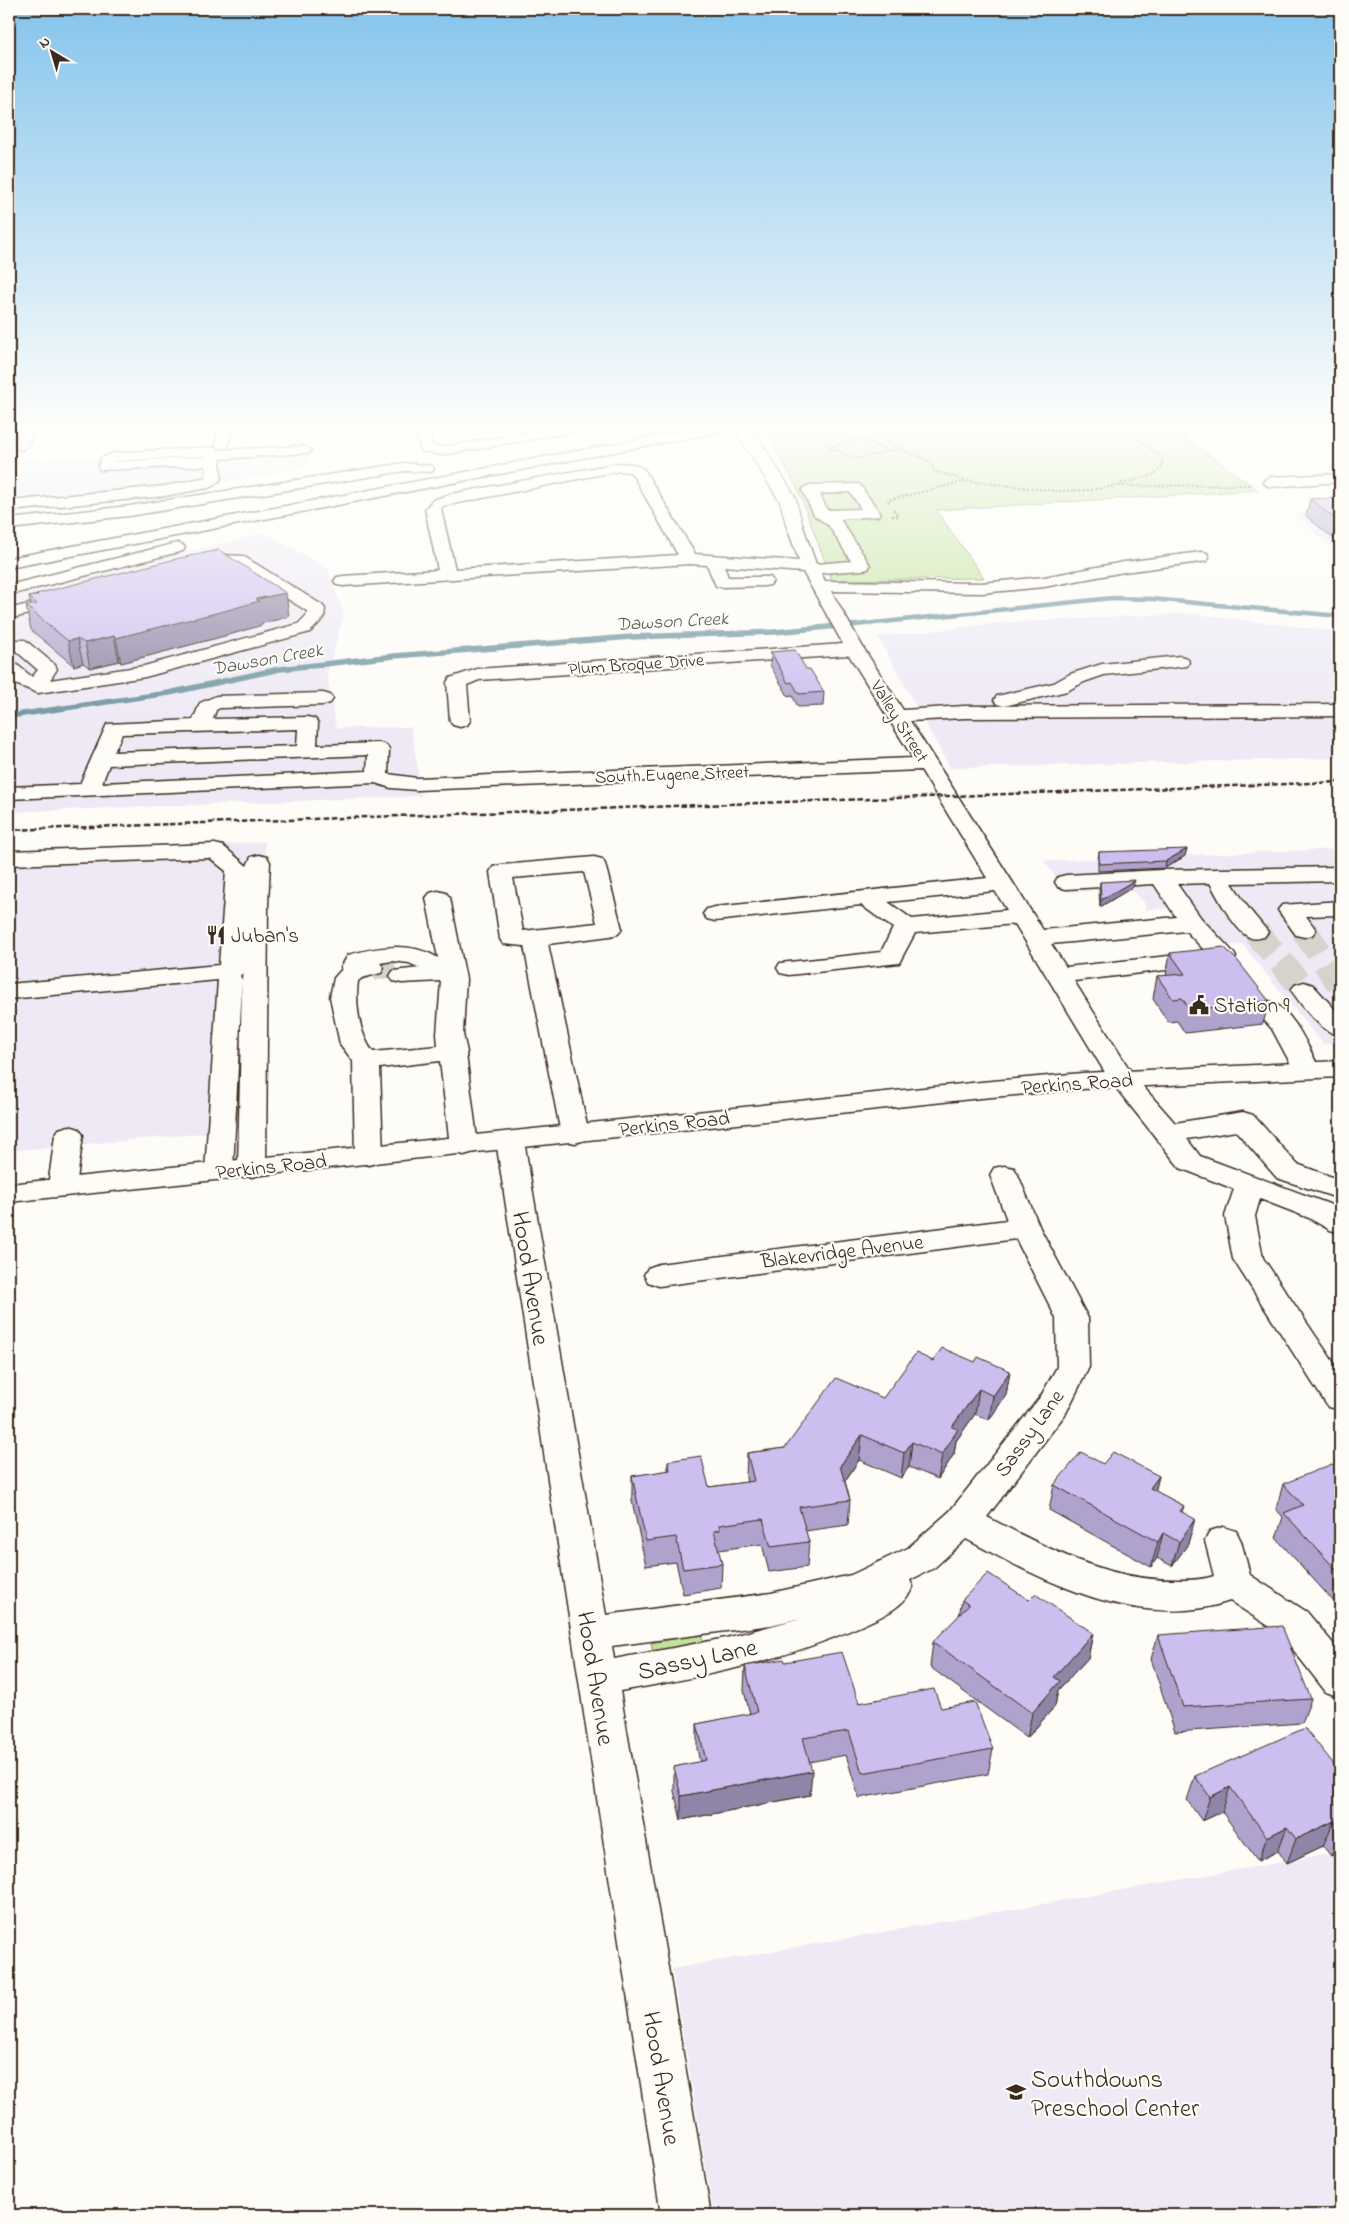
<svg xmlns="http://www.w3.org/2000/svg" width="1349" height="2224" font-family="'Indie Flower',sans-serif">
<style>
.built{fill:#eee9f5}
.green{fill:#c0e29b;stroke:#7e865c}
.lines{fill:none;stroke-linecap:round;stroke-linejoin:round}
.stream-far1{stroke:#6f959e;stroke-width:4.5}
.stream{stroke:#6f959e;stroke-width:5.5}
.minor-tunnel{stroke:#d6d2cc;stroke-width:26;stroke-dasharray:26 13;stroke-linecap:butt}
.minor-casing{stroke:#3b2a1e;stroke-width:3}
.major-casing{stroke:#3b2a1e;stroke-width:3}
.highway-casing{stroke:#3b2a1e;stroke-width:3}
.path{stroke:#3b2a1e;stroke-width:2;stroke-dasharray:2 2;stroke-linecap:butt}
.minor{fill:#fdfcf7;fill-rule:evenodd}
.major{fill:#fdfcf7;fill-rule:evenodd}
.highway{fill:#fdfcf7;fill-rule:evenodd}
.rail{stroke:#3b2a1e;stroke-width:2.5;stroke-dasharray:5.5 2.5;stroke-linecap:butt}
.minor-bridge-casing{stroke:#3b2a1e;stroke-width:18;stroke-linecap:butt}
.minor-bridge{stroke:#fdfcf7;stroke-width:16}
.wall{fill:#afa3ce;stroke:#3b2a1e}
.shaded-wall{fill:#8f85a7;stroke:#3b2a1e}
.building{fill:#ccbeef;stroke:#3b2a1e}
.labels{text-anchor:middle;stroke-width:4.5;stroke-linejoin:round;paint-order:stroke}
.far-street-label{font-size:18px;fill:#3b2a1e;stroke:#fdfcf7}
.far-water-label{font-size:19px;font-style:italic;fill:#515653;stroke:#fdfcf7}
.poi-label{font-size:21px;fill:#3b2a1e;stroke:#fdfcf7;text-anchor:start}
.street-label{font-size:21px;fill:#3b2a1e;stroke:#fdfcf7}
.near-street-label{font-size:25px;fill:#3b2a1e;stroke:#fdfcf7}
.near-poi-label{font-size:25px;fill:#3b2a1e;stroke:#fdfcf7;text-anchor:start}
</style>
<rect width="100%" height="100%" fill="#fdfcf7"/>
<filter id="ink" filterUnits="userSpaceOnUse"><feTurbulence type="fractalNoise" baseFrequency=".02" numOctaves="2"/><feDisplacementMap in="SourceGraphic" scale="10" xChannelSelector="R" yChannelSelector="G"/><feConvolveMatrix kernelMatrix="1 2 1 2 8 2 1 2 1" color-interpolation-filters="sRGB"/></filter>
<g filter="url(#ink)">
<g class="built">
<path d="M311 448 306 467 214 485 111 501 9 509V461Z"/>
<path d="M1340 511V554L1294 514Z"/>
<path d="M265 533 328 569 344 614 327 675 336 728 411 727 422 796 9 812V594Z"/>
<path d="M1187 613 1340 632V758L950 768 878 637 1001 623Z"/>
<path d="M265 842 253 1129 9 1151V856Z"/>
<path d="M1340 849V1044H1323L1242 944 1226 946 1192 906 1145 910V904L1135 892 1127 889 1067 892 1044 861Z"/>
<path d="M1340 1852V2215H714L672 1969Z"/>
</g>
<g class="green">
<path d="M806 423H1165L1258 490 936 510 984 578 832 580 797 487 765 430Z"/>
<path d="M701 1634 704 1644 653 1653 651 1643Z"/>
</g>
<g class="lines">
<path class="stream-far1" d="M836 627 1112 598 1152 599 1340 616"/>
<path class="stream" d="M9 716 169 693 280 669 394 656 631 637 774 632 850 625"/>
<g class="minor-tunnel">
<path d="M1304 930 1340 985"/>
<path d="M1256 932 1304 990"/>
<path d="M372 968 395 963"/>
</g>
<defs>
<g id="minor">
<path d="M23 423H37L28 446 21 450 14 446Z"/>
<path d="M219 423H233L228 448H218L216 445Z"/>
<path d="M413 423H427L432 445 442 447 580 423H608L601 427 442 455 421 451Z"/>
<path d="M304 446 311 450 309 453 220 459 221 479 213 486 208 488 165 496 9 511V501L165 486 206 477V466L100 470 98 467 101 458 114 453 212 447 219 450ZM205 456V457L115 462 117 461Z"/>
<path d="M619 463 633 464 644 469 695 554 799 561 786 524 788 521H800L802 524 816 564 851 561 829 526 814 515 802 490 805 487 810 485 859 484 880 513 878 516 840 519 870 565 868 569 862 570 821 573 825 581 981 583 1044 577 1124 562 1201 552 1207 553 1209 557 1207 561 1201 562 1124 572 1044 587 981 593 831 591 864 649 903 710 964 706 1340 704V716L964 718 910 721 1043 930 1176 917 1154 884 1066 889 1058 887 1055 882 1058 877 1066 875 1161 870 1340 867V881L1232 883 1249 909 1268 932 1264 937C1259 938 1254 940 1249 937 1235 931 1217 896 1210 883L1177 884 1201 918 1233 952 1236 957 1233 962 1074 981 1133 1075 1175 1123 1243 1112 1253 1115 1297 1164 1340 1180V1199L1277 1178 1236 1131 1187 1139 1200 1156 1329 1204 1340 1210V1233L1330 1230 1309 1218 1260 1199 1255 1216 1263 1258 1340 1372V1410L1328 1407 1233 1259 1225 1216 1234 1189 1180 1168 1109 1079 1015 924 915 933 899 963 789 975 780 973 777 968 780 963 881 952 893 928 861 905 715 921 707 919 703 914 707 909 715 907 987 878 921 770 417 790 391 788 375 783 9 799V787L80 784 107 724 193 720 200 703 216 696 323 693 330 695 333 699 330 703 323 705 220 708 216 710 213 719 308 717 315 719 318 723 317 745 379 743 386 745 389 749 388 774 417 778 913 758 849 655 479 680 467 685 470 721 467 725 460 727 453 725 450 721 447 682 450 678 477 669 843 644 803 572 724 566 728 577H770L773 581 770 585 764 586 722 587 716 586 707 565 689 564 343 586 337 585 334 581 337 577 343 576 438 570 425 509 433 500 451 494ZM619 471 629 472 633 475 678 555 455 569 441 509 443 506ZM850 492 861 509 827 510 820 494ZM298 729 297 746 114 752 122 734ZM368 755 367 771 102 783 109 765ZM995 891 1007 910 912 919 888 902ZM1186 931 1206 952 1066 967 1051 944Z"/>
<path d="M1340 474V482L1271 487 1266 485 1263 482 1266 479 1271 477Z"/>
<path d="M223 555 243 556 322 605 325 609 324 618 310 632 145 677 38 693 13 683 9 678V662L16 664 32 677 38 670 15 650H9V640H25L55 665 57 669 50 680 144 666 298 624 306 616 307 611 233 565C219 565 204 574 191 571L189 567 191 563Z"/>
<path d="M63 595 69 596 72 600 69 604 9 619V609Z"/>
<path d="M1180 656 1187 658 1189 662 1187 666 1104 675 1084 682 1067 691 1004 706 997 704 994 700 997 696 1054 683 1070 674 1102 664Z"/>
<path d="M215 844 223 846 247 866 251 857 259 855 267 857 270 862 268 906 266 1168 262 1174 252 1177 242 1174 238 1168 242 981 233 1171 229 1178 219 1180 209 1178 205 1171 218 980 9 999V984L219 965 226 871 210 858 9 865V851ZM243 972 242 980 240 976Z"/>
<path d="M594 857 602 859 605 864 622 929 618 934 610 936 548 944 589 1134 585 1140 575 1143 565 1140 561 1134 524 946 503 944 500 939 490 872 493 867 501 865ZM584 872 597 923 523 931 513 878Z"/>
<path d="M438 891 446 893 450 898 466 979 463 1034 467 1052 466 1054 478 1146 474 1152 464 1155 454 1152 450 1146 440 1061 380 1068 383 1156 379 1162 369 1165 359 1162 355 1156 353 1061 340 1044 330 997 334 978 342 969 341 967 348 955C377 947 411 941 438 958L426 898 430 893ZM392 961 409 963 420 968 393 971 390 976 393 981 402 983 441 981 437 1034 438 1046 373 1052C359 1034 355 1003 358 981L362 978 381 973 384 968 380 963Z"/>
<path d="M1340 901V915L1306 916 1316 930 1312 935 1304 937 1296 935 1278 910 1282 905Z"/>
<path d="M1304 982 1313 985 1340 1015V1036C1320 1031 1303 1007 1291 990L1295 985Z"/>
<path d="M1266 1000C1293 1007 1308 1047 1320 1070L1316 1076 1307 1078 1298 1076 1294 1070 1272 1029 1253 1008 1257 1003Z"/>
<path d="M69 1126 79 1129 83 1135 76 1187 72 1194 62 1196 52 1194 48 1187 55 1135 59 1129Z"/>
<path d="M510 1132 520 1135 524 1141 606 1615 771 1593 851 1575 908 1548 950 1511 1041 1396 1057 1367 1056 1318 1016 1239 659 1286 648 1282 644 1275 648 1268 659 1264 1007 1220 990 1175 994 1168 1004 1166 1014 1168 1018 1175 1040 1228 1088 1318 1089 1367 1066 1413 987 1517C1047 1548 1109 1582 1180 1580 1191 1580 1202 1580 1214 1576L1205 1541 1210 1531 1223 1527 1236 1531 1241 1541 1250 1575 1307 1612 1340 1652V1697L1326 1692 1281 1634 1230 1601C1140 1632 1045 1582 966 1539L934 1568 910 1580 913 1587C902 1610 878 1618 856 1628 780 1662 701 1677 620 1691L711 2215H661L496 1141 500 1135ZM801 1618 726 1638 614 1659 612 1646 771 1625Z"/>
</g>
<path id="major" d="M1340 1061V1077L1082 1089 981 1098 9 1202V1184L981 1082 1082 1073Z"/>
<g id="highway">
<path d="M725 423H752L745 427 9 568V558Z"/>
<path d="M405 463 432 466 434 469 432 472 405 471 129 516 9 529V519L129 506Z"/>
<path d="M177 543 183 545 185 548 183 551 9 595V585Z"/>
</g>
</defs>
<use href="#minor" class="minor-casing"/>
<use href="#major" class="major-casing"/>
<use href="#highway" class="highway-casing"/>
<g class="path">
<path d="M907 423 888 428 881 433 885 442 931 462 934 471 967 481"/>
<path d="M1119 423 1162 458V467L1154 475 1120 484"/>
<path d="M829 447 856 459 898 449"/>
<path d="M830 447 861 439 888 451"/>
<path d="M889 502 888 500 967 481 1057 491 1089 490 1115 486 1251 485"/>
<path d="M892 516H898L893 508"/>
</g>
<use href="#minor" class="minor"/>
<use href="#major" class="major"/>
<use href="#highway" class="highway"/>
<path class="rail" d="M9 830 1340 782"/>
<defs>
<path id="minor-bridge" d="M740 423 788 500 794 524"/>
</defs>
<use href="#minor-bridge" class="minor-bridge-casing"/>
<use href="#minor-bridge" class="minor-bridge"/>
</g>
<g class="wall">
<path d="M1340 498V544L1306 516 1310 499Z"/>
<path d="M286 593 289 617 262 623V625L232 634 121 663 119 661 90 668 83 663 74 666 31 630 26 606 31 605 29 597 37 595 36 594Z"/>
<path d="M771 652 806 669 824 692 823 706 798 707 792 695 788 696 770 665Z"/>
<path d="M1099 852 1185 856 1165 868 1098 871V860Z"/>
<path d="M1100 882 1133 887 1100 907 1099 889Z"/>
<path d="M1170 953 1269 1001 1263 1024 1185 1033 1177 1021 1168 1022 1153 999 1157 976H1166Z"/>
<path d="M933 1361 975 1362 1010 1371 1006 1395 989 1420 975 1414 956 1441 954 1454 938 1479 909 1467 901 1478 859 1460 845 1481 850 1500 848 1525 805 1531 809 1542 807 1567 769 1572 762 1544 719 1550V1554L722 1564 721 1588 683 1594 676 1562 646 1566 632 1501V1476L668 1471V1461L709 1487 747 1482 746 1478 747 1453 785 1448 883 1398Z"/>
<path d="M1103 1464 1159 1476 1155 1491 1184 1506 1182 1512 1188 1544 1172 1566 1157 1558 1151 1567 1049 1510 1054 1485Z"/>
<path d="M1340 1472V1600L1335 1603 1276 1538 1283 1517 1276 1509 1283 1484Z"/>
<path d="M962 1600H1029L1093 1633 1088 1658 1058 1690 1055 1706 1027 1738 930 1667 933 1642 959 1616Z"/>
<path d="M1158 1635 1311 1699 1302 1723 1175 1732 1151 1659Z"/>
<path d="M785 1662 859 1703 941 1708 993 1749 988 1774 859 1798 846 1755 809 1762 810 1795 681 1820 674 1791V1767L700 1762 697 1749V1724L750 1714 744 1691 745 1666Z"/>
<path d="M1340 1772V1851L1331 1856 1323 1846 1287 1863 1278 1851 1258 1861 1222 1812 1202 1821 1187 1800 1195 1776Z"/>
</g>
<g class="shaded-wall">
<path d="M286 593 289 617 262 623V625L232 634 121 663 116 638 256 599Z"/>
<path d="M114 636 119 661 90 668 85 643Z"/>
<path d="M77 639 83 663 74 666 68 641Z"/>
<path d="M1187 849 1185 856 1165 868 1166 861Z"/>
<path d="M1135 880 1133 887 1100 907 1101 900Z"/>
<path d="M1010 1371 1006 1395 989 1420 993 1396Z"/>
<path d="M979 1389 975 1414 956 1441 954 1454 938 1479 942 1455 952 1427Z"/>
<path d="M862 1435 859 1460 838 1491 840 1466Z"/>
<path d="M912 1442 909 1467 901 1478 904 1453Z"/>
<path d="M1159 1476 1153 1501 1150 1488Z"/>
<path d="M1195 1519 1188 1544 1172 1566 1179 1542Z"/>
<path d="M1163 1533 1157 1558 1151 1567 1158 1542Z"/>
<path d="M1340 1589V1600L1335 1603Z"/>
<path d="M1093 1633 1088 1658 1058 1690 1055 1706 1027 1738 1032 1713 1054 1677Z"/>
<path d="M812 1771 810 1795 681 1820V1796Z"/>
<path d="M1230 1787 1222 1812 1202 1821 1210 1797Z"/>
<path d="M1334 1821 1323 1846 1287 1863 1296 1839Z"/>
<path d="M1287 1827 1278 1851 1258 1861 1267 1837Z"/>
<path d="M1340 1834V1851L1331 1856Z"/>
</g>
<g class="building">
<path d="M1340 498V523L1310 499Z"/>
<path d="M219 550 286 593 256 599 259 601 228 610 116 638 114 636 85 643 77 639 68 641 26 606 37 604 29 597 38 595 36 594 180 558Z"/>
<path d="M795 650 806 669H810L824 692 799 694 792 682 788 683 771 652Z"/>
<path d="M1187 849 1166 861 1099 864V852Z"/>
<path d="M1135 880 1101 900 1100 882Z"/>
<path d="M1224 947 1238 961 1269 1001 1190 1010 1182 998 1173 999 1157 976 1185 974 1170 953Z"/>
<path d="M942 1348 975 1362 978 1357 1010 1371 993 1396 979 1389 952 1427 958 1429 942 1455 912 1442 904 1453 862 1435 840 1466 850 1500 799 1507 809 1542 771 1547 763 1519 719 1525 720 1530 714 1531 722 1564 683 1569 676 1537 646 1541 632 1476 670 1470 668 1461 701 1456 709 1487 754 1481 747 1453 785 1448 836 1378 883 1398 916 1353 933 1361Z"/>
<path d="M1081 1452 1103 1464 1113 1452 1159 1476 1150 1488 1184 1506 1180 1511 1195 1519 1179 1542 1163 1533 1158 1542 1054 1485Z"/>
<path d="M1332 1464 1340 1472V1574L1284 1513 1303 1505 1283 1484Z"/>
<path d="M988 1573 1029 1600 1035 1594 1093 1633 1054 1677 1060 1681 1032 1713 933 1642 969 1605 962 1600Z"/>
<path d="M1282 1626 1311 1699 1183 1707 1158 1635Z"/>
<path d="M842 1652 859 1703 934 1689 941 1708 975 1702 993 1749 862 1773 849 1731 803 1738 812 1771 681 1796 674 1767 706 1760 697 1724 757 1712 745 1666 784 1659 785 1662Z"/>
<path d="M1305 1728 1340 1772V1830L1334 1821 1296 1839 1287 1827 1267 1837 1230 1787 1210 1797 1195 1776Z"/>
</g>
</g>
<linearGradient id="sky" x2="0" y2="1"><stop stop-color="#85c4ec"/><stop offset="0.58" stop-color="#fefefb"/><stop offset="1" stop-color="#fefefb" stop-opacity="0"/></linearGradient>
<rect width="1349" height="734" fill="url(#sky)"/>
<defs>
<symbol id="restaurant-bare" viewBox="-9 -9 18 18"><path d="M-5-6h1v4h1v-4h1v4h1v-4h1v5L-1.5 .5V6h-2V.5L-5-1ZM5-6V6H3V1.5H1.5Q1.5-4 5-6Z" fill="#3b2a1e" stroke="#fdfcf7" stroke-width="2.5" paint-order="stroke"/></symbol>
<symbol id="civic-bare" viewBox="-9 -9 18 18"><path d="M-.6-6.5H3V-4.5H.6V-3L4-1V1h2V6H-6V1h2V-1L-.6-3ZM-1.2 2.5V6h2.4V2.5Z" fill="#3b2a1e" stroke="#fdfcf7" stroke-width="2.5" paint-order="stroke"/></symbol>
<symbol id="school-bare" viewBox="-9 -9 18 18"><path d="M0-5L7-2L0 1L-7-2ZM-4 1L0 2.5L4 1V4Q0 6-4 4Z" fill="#3b2a1e" stroke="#fdfcf7" stroke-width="2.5" paint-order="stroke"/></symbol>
</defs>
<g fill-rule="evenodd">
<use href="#restaurant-bare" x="202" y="921" width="28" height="28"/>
<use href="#civic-bare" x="1185" y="991" width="28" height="28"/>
<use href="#school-bare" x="1002" y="2078" width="28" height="28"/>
</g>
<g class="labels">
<g class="far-street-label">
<text transform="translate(636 664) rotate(-4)" y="6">Plum Broque Drive</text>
<text transform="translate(900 721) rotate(58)" y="6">Valley Street</text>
<text transform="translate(672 774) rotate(-2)" y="6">South Eugene Street</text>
</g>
<g class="far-water-label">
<text transform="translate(672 620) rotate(-3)" y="7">Dawson Creek</text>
<text transform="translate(267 658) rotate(-10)" y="7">Dawson Creek</text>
</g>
<g class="poi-label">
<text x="231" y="942">Juban's</text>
<text x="1214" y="1012">Station 9</text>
</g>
<g class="street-label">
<text transform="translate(1077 1083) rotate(-4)" y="7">Perkins Road</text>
<text transform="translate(674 1123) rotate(-6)" y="7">Perkins Road</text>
<text transform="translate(271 1166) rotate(-6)" y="7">Perkins Road</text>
<text transform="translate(842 1251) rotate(-7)" y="7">Blakevridge Avenue</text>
<text transform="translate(1029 1433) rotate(-54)" y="7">Sassy Lane</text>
</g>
<g class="near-street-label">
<text transform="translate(532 1278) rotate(81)" y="9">Hood Avenue</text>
<text transform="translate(697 1658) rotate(-12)" y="9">Sassy Lane</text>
<text transform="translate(597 1678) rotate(81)" y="9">Hood Avenue</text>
<text transform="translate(663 2078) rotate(81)" y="9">Hood Avenue</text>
</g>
<g class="near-poi-label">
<text x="1031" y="2087">Southdowns<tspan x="1031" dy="29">Preschool Center</tspan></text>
</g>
</g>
<rect width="1349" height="2224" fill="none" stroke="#fdfcf7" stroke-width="30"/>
<rect x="15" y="15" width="1319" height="2194" fill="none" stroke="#3b2a1e" stroke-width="2" filter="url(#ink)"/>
<g transform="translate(52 52) rotate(322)" stroke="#fdfcf7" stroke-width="4" paint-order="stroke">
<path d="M0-4L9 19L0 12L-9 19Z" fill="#3b2a1e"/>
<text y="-8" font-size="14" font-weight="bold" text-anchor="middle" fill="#3b2a1e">N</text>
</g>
</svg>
